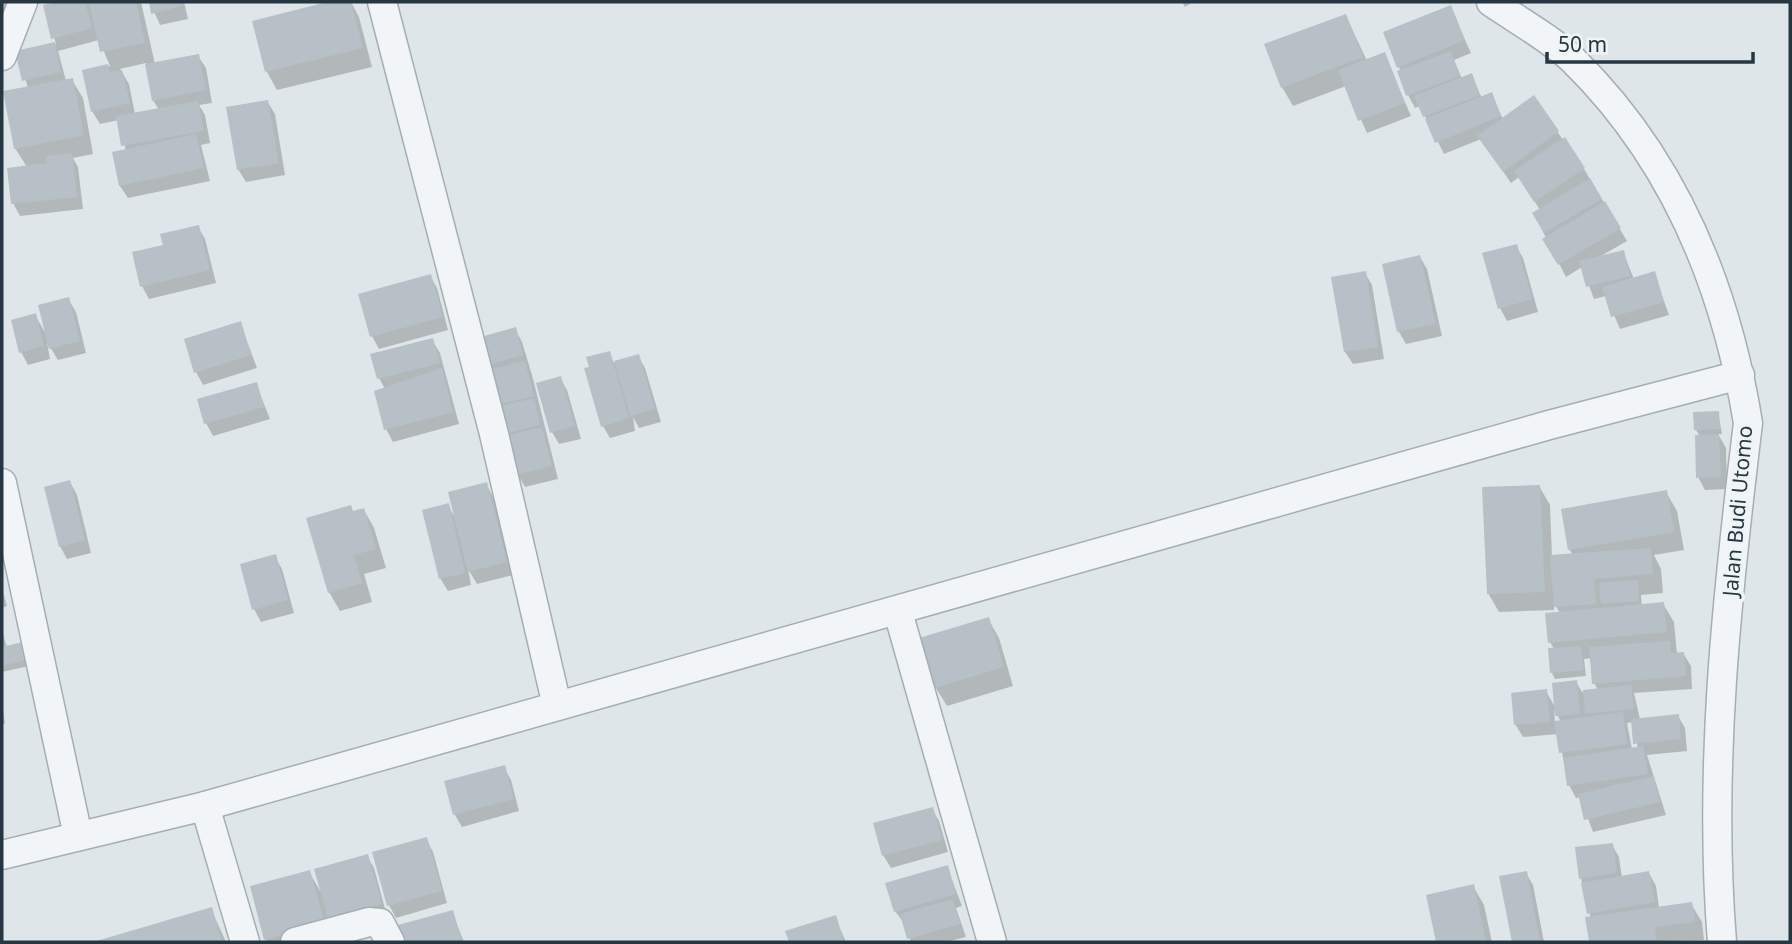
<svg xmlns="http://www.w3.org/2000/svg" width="1792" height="944" font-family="'Noto Sans',sans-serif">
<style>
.shadow{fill:#0003;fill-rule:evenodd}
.building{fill:#b6c0c6}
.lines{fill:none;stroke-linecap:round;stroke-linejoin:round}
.minor-casing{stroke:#a4aeb3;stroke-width:31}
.minor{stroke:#f2f5f7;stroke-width:28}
.labels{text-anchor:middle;stroke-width:7;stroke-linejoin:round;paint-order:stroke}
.street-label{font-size:21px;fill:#273741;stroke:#eff4f6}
</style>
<rect width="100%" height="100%" fill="#dfe6e9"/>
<g class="shadow">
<path d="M2 2H21L22 6 2 12Z"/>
<path d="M64 2H141L155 64 198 56 206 68 212 103 199 105 205 115 210 143 201 145 210 181 128 198 120 186 114 153 126 151 119 120 100 124 92 111 84 72 110 66 99 40 58 51 66 81 72 80 83 98 93 154 73 158 78 167 83 209 20 216 13 203 27 167 15 148 28 88 17 52 56 44 45 6ZM146 63 153 100 159 110 135 114 129 84 120 69Z"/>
<path d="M150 2H184L188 19 160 25Z"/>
<path d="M334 2H351L359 17 372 67 277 90 267 72 254 22Z"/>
<path d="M1182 2H1193L1185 7Z"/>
<path d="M1450 7 1471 53 1454 60 1462 79 1471 76 1482 98 1491 94 1503 119 1533 98 1584 169 1627 241 1601 256 1623 252 1634 279 1654 273 1669 315 1620 329 1606 296 1594 299 1582 267 1566 277 1534 214 1540 210 1519 177 1511 183 1481 139 1444 154 1420 106 1415 108 1408 95 1399 67Z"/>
<path d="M1346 16 1367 61 1384 54 1411 116 1367 133 1346 86 1293 106 1282 87Z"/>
<path d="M267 101 275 114 285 175 246 182 238 169Z"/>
<path d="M198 227 205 239 216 283 149 299 142 286 165 246Z"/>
<path d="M1516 246 1523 258 1538 312 1507 321 1500 308Z"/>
<path d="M1420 257 1427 269 1442 336 1406 344 1399 332 1384 265Z"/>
<path d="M1365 273 1372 285 1384 359 1353 364 1345 352 1334 278Z"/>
<path d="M430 276 437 288 448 330 379 349 372 336Z"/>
<path d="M68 299 76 312 86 353 58 360 47 342 50 359 28 365 21 352 35 315 46 334Z"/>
<path d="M240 323 257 368 203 385 196 372Z"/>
<path d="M515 329 522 342 532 375 558 479 525 487 518 475 486 365Z"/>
<path d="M432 340 440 353 459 424 393 442 386 429 385 389 379 378Z"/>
<path d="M609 353 614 363 638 356 645 368 661 422 639 428 633 417 635 431 610 438 603 426Z"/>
<path d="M560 378 567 390 581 439 559 444 552 432Z"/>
<path d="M256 384 270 419 213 436 206 423Z"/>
<path d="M1718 413 1722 434H1718L1726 448 1727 489 1705 490 1698 477 1700 436 1696 430Z"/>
<path d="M70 482 77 495 91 553 67 559 60 546Z"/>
<path d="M486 484 493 497 513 575 477 584 468 569 471 585 448 591 440 578 448 505 455 518Z"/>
<path d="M1539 486 1550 505 1552 557 1573 555 1569 549 1666 492 1677 511 1684 550 1654 555 1661 569 1663 593 1641 595 1642 606 1663 604 1674 622 1677 654 1683 653 1691 666 1692 689 1634 693 1640 719 1678 716 1685 728 1687 751 1647 755 1666 815 1593 832 1580 797 1576 798 1569 785 1558 734 1523 737 1515 724 1546 691 1556 709 1576 682 1582 692 1598 690 1594 683 1592 658 1584 659 1586 676 1555 679 1552 673 1554 649 1550 642 1560 613 1554 603V610L1499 612 1488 593ZM1554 709 1561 722 1555 723ZM1633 722 1638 749H1632L1627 723Z"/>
<path d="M364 510 374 528 386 568 364 574 372 602 340 611 329 592 354 512Z"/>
<path d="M275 557 282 569 294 613 261 622 254 609Z"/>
<path d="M2 588 7 606 2 608Z"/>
<path d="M988 619 999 638 1013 686 947 706 936 688 921 639Z"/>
<path d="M2 629 7 648 22 644 29 666 2 672Z"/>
<path d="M2 701 5 724H2Z"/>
<path d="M504 767 511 780 519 811 462 827 455 815 446 782Z"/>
<path d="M932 809 939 821 948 852 891 868 883 855Z"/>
<path d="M426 839 433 852 447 903 396 918 389 905Z"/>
<path d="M1612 845 1619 857 1622 878 1649 873 1656 886 1659 908 1691 904 1702 922 1704 940 1591 942 1587 918H1591L1581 878Z"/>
<path d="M367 856 374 868 387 916 336 930 327 915 334 942H267L252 887 309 872 321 892Z"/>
<path d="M947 867 962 906 956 908 966 937 946 942H911L904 923 895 911Z"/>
<path d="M1526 873 1533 885 1544 942H1513L1501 877Z"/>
<path d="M1473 886 1484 905 1492 942H1438L1428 896Z"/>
<path d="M211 909 226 942H97Z"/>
<path d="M452 912 464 942H404L400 927Z"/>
<path d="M835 917 846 942H791L788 932Z"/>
</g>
<g class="building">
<path d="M56 2H85L92 28 51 39 43 5Z"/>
<path d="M89 2H136L145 43 100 52Z"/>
<path d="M149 2H181L182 6 151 14Z"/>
<path d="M327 2H351L363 48 265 72 252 21Z"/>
<path d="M1451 5 1465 40 1397 68 1383 32Z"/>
<path d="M1346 14 1363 57 1281 88 1264 44Z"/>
<path d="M55 42 61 72 22 81 15 51Z"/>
<path d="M1451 51 1460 76 1406 96 1397 71Z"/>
<path d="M1385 52 1405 103 1358 121 1338 70Z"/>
<path d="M199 54 206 90 152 101 145 64Z"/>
<path d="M108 64 109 72 122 70 130 103 91 112 82 70Z"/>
<path d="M1472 73 1480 95 1423 117 1414 96Z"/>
<path d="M73 78 84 135 14 149 3 91Z"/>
<path d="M1492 92 1501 116 1435 143 1425 119Z"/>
<path d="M1534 95 1559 131 1503 172 1477 136Z"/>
<path d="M268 100 279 163 237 170 226 107Z"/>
<path d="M198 101 204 131 121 146 116 116Z"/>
<path d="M196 134 204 168 119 186 112 152Z"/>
<path d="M1565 137 1585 168 1534 202 1514 171Z"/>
<path d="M72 153 77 197 11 204 7 168 47 163 46 156Z"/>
<path d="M1590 178 1602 199 1544 233 1532 213Z"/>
<path d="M1605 201 1621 228 1558 265 1542 239Z"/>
<path d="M199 225 210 270 140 287 132 252 163 245 160 234Z"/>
<path d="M1517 244 1532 299 1498 309 1482 253Z"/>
<path d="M1624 250 1630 276 1586 287 1579 261Z"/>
<path d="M1420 255 1436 324 1397 332 1382 264Z"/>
<path d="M1366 271 1378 347 1344 352 1331 277Z"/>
<path d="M1655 271 1664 302 1611 317 1602 287Z"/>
<path d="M431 274 443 317 370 337 358 294Z"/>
<path d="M69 297 80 341 49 349 38 305Z"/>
<path d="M36 313 44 346 19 353 11 320Z"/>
<path d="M241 321 251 355 194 373 184 339Z"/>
<path d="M516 327 523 355 484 366 477 338Z"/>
<path d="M433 338 440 363 377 379 370 354Z"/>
<path d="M610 351 629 418 601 427 584 368 589 367 586 357Z"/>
<path d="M639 354 655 409 630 416 614 361Z"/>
<path d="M525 361 534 396 496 405 487 370Z"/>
<path d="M442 368 453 412 384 430 374 391Z"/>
<path d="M561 376 575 426 550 433 536 383Z"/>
<path d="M257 382 264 407 204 424 197 399Z"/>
<path d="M534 398 540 425 504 434 497 407Z"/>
<path d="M1719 411 1720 429 1694 430 1693 412Z"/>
<path d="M542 427 552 466 516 475 506 436Z"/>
<path d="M1719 434 1721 477 1696 478 1695 435Z"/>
<path d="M70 480 85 540 59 547 44 487Z"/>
<path d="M487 482 507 562 468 572 448 492Z"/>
<path d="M1540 485 1545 592 1487 594 1482 487Z"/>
<path d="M1667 490 1674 532 1568 550 1561 509Z"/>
<path d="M449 503 465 573 439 579 422 510Z"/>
<path d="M351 505 353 511 364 508 376 549 354 555 362 583 328 593 306 518Z"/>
<path d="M1651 548 1653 574 1594 579 1596 604 1554 607 1550 555Z"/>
<path d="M276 554 288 600 252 610 240 564Z"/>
<path d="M1638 580 1639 601 1601 604 1599 583Z"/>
<path d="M1664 602 1667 632 1548 643 1545 613Z"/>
<path d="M989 617 1004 667 934 688 919 638Z"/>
<path d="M1670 641 1671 653 1684 652 1686 676 1592 684 1589 647Z"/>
<path d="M23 642 27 660 2 666V647Z"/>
<path d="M1581 646 1584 670 1550 673 1548 648Z"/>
<path d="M1577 680 1580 714 1555 716 1552 683Z"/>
<path d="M1631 685 1634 709 1585 714 1583 690Z"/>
<path d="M1547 689 1550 722 1514 725 1511 693Z"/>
<path d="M1623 712 1627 744 1559 753 1554 721Z"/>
<path d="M1679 714 1681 739 1633 744 1631 719Z"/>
<path d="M1643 746 1648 774 1567 786 1563 758Z"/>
<path d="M505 765 514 799 453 815 444 781Z"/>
<path d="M1654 776 1660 802 1584 820 1578 794Z"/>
<path d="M933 807 942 840 882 856 873 823Z"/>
<path d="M427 837 442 891 387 906 372 852Z"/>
<path d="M1613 843 1617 873 1579 879 1575 847Z"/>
<path d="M368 854 382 904 328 918 314 869Z"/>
<path d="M948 865 956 894 894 912 885 883Z"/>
<path d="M310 870 325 924 264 940 250 886Z"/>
<path d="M1527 871 1540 942H1512L1499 876Z"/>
<path d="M1649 871 1655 902 1587 914 1581 883Z"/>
<path d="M1474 884 1486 942H1436L1426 895Z"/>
<path d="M953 899 960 924 907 939 900 914Z"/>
<path d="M1692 902 1695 922 1655 927 1657 942H1589L1585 917Z"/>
<path d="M212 907 222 942H93Z"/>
<path d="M453 910 462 942H403L398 925Z"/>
<path d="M836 915 844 942H789L785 931Z"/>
</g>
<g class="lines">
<defs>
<g id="minor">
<path d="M382 2 494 434 557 706"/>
<path d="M1491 2C1517 20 1550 38 1573 60 1673 158 1726 287 1748 423 1727 595 1708 769 1722 942"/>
<path d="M2 56 23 2"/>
<path d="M2 483 78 836"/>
<path d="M898 612 992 942"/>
<path d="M205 806 245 942"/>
<path d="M2 855 205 806 1549 425 1740 375"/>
<path d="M295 942 369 922 380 923 390 942"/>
</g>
</defs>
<use href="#minor" class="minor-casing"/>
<use href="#minor" class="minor"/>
</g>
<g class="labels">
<g class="street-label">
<text transform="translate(1738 511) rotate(-85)" y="7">Jalan Budi Utomo</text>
</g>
</g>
<rect width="1792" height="944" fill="none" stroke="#273741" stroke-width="7"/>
<path d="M1547 52v10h206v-10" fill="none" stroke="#273741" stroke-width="3.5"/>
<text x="1558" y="52" font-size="21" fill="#273741" stroke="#eff4f6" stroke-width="5" paint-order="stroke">50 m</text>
</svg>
